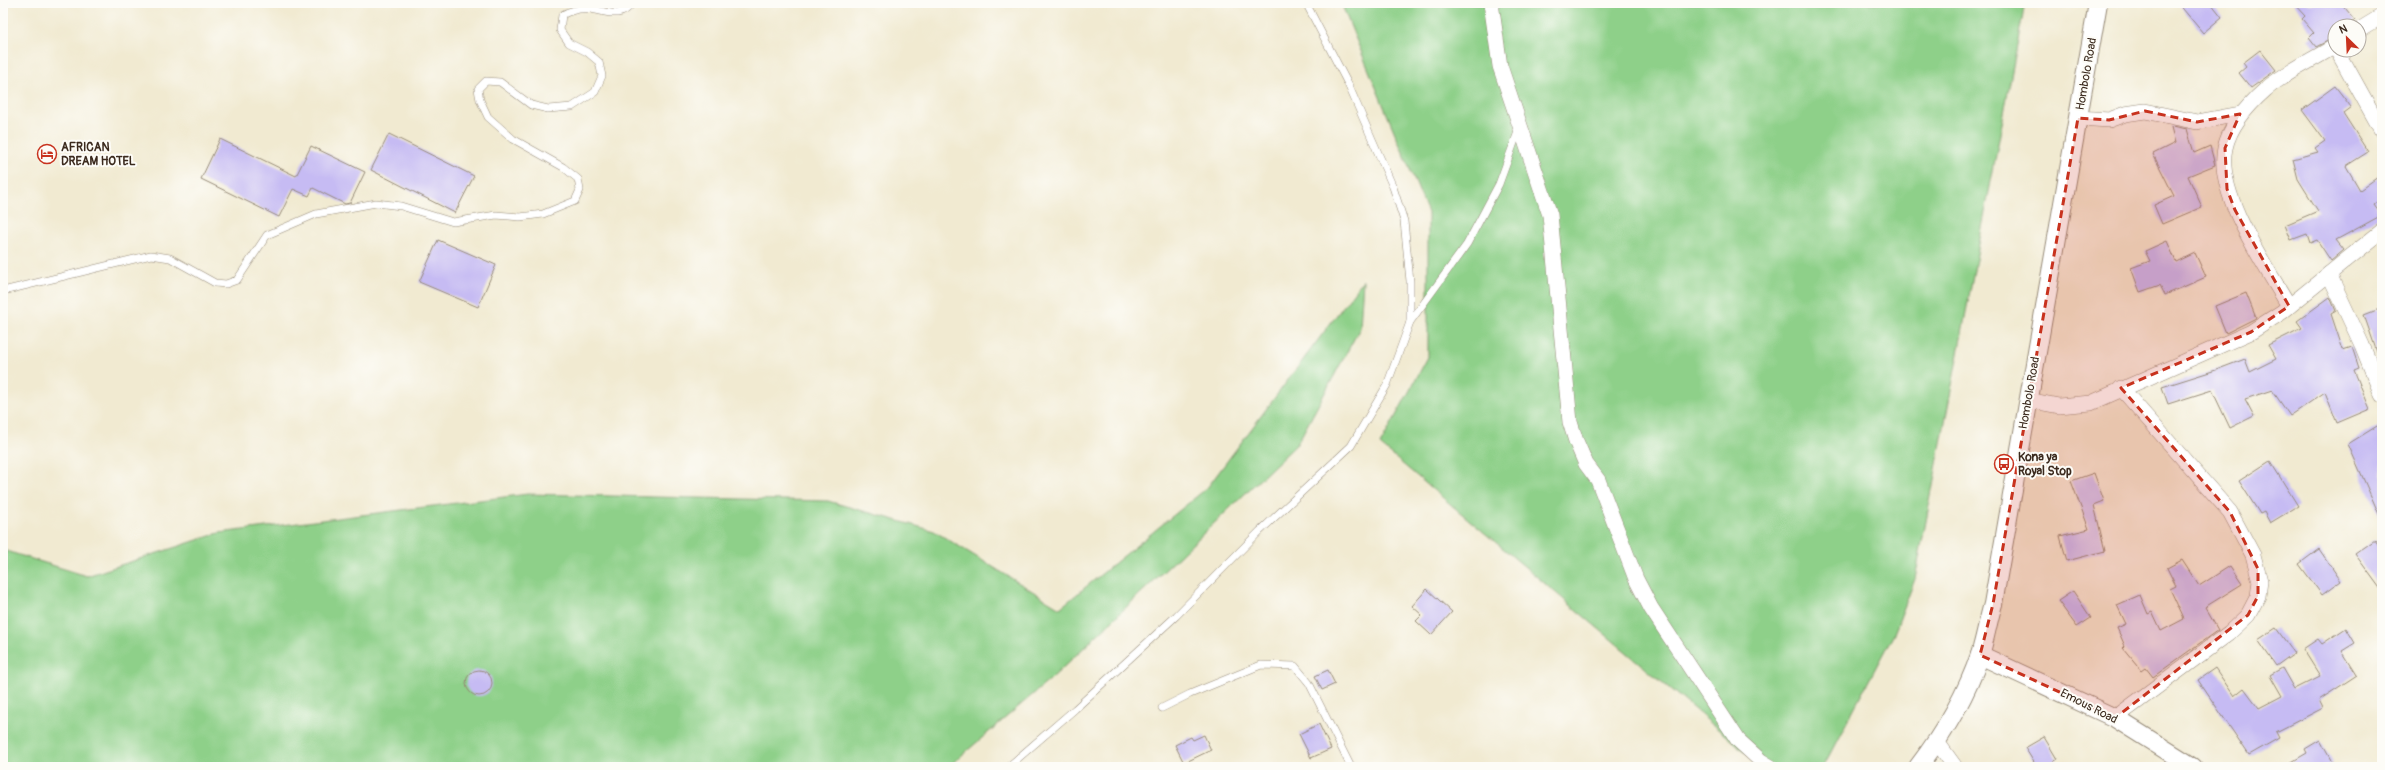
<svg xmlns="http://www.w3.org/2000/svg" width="2385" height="770" font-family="Pangolin,sans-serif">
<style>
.green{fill:#8ed089;stroke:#647d54}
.building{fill:#c6bbf3}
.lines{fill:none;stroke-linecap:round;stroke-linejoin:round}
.service-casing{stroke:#968a78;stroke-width:8}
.minor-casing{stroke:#968a78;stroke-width:16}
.tertiary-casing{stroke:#968a78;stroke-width:20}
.service{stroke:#fff;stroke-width:7}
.minor{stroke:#fff;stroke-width:15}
.tertiary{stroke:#fff;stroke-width:18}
.marked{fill:#c8321e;fill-opacity:0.2;stroke:#c8321e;stroke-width:3;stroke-dasharray:8 5;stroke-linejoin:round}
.labels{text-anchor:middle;stroke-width:4;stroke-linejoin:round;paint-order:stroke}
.street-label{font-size:12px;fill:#3b2a1e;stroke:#fdfcf7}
.poi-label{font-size:12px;font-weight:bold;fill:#3b2a1e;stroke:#fdfcf7;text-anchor:start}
</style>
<rect width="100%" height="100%" fill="#fdfcf7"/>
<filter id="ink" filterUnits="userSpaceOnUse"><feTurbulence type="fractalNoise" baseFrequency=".025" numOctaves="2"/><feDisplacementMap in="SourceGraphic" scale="8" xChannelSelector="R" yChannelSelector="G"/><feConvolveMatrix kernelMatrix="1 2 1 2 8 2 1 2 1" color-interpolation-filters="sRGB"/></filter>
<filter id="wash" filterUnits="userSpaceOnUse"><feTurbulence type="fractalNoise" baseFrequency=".012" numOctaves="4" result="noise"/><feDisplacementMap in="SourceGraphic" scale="16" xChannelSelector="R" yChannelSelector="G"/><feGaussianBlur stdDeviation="0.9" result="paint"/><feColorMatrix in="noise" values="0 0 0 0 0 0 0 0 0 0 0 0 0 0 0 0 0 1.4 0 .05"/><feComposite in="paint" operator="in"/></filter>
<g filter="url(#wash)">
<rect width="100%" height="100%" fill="#f1ead1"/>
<g class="green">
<path d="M1341 3H2025L1915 579 1895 631 1823 767H1763L1380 445 1428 357V213Z"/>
<path d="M1363 280 1360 328 1297 444 1051 679 948 767H3V550L87 576 219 533 528 494 828 501 934 531 1060 608 1207 488Z"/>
</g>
<g id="blocks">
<g class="building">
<path d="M2178 3H2211L2222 17 2203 33Z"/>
<path d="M2293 3H2341L2355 20 2347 26H2335V37L2316 47 2309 38 2314 33 2302 19 2305 16Z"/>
<path d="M2260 50 2276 70 2251 88 2239 73 2246 67 2243 63Z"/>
<path d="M2335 86 2351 107 2343 113 2368 152 2346 166 2360 190 2382 174V198L2374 204 2382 215 2336 240 2344 250 2331 261 2317 240 2310 243 2307 234 2291 240 2285 225 2318 211 2298 179 2293 159 2318 152 2315 148 2325 141 2302 110Z"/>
<path d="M2173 126 2187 129 2194 153 2210 146 2215 165 2188 176 2202 207 2162 224 2154 205 2174 196 2153 154 2175 143 2171 127Z"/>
<path d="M389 134 474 176 455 213 371 170Z"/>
<path d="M220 139 296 176 311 146 365 172 350 203 345 204 313 188 309 196 293 189 279 217 201 179Z"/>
<path d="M438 240 496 265 478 307 419 282Z"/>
<path d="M2167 241 2176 262 2195 253 2206 277 2165 295 2160 285 2140 292 2131 268 2150 261 2145 251Z"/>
<path d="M2246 293 2256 318 2226 333 2215 306Z"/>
<path d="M2330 297 2336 311 2331 314 2343 350 2352 347 2359 368 2354 370 2370 409 2337 423 2325 392 2290 416 2272 390 2245 399 2254 416 2230 428 2212 390 2168 404 2162 387 2216 370 2245 359 2250 372 2276 359 2268 345 2302 328 2297 321Z"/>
<path d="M2382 308V361H2380L2364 315Z"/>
<path d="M2382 423V521L2348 444Z"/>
<path d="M2270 461 2298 506 2270 523 2264 512 2260 514 2239 481Z"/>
<path d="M2094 473 2104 501 2094 505 2105 551 2067 561 2060 536 2089 529 2071 481Z"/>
<path d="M2375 540 2382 550V591L2355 554Z"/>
<path d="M2319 549 2341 581 2322 595 2299 564Z"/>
<path d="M2182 560 2199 586 2230 566 2242 584 2205 607 2218 630 2153 677 2146 668 2142 671 2123 648 2125 646 2117 628 2126 624 2117 605 2140 595 2148 614 2152 612 2161 631 2184 619 2170 589 2176 586 2167 568Z"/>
<path d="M1427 589 1452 612 1431 635 1416 621 1422 615 1412 606Z"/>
<path d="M2073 591 2091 618 2077 627 2058 601Z"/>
<path d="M2276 628 2294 653 2276 666 2258 640Z"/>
<path d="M2346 628 2355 643 2342 651 2357 675 2319 700 2323 708 2276 732 2279 738 2249 755 2198 680 2215 668 2234 696 2244 688 2259 708 2282 696 2270 675 2282 668 2294 689 2320 676 2303 649 2318 639 2322 644Z"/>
<circle cx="479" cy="683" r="13"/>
<path d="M1328 670 1335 684 1322 690 1315 676Z"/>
<path d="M1319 724 1331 749 1311 758 1299 734Z"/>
<path d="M1204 735 1211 750 1184 763 1175 745 1191 737 1193 740Z"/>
<path d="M2044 737 2057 759 2044 767H2037L2025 748Z"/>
<path d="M2320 740 2332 762 2323 767H2283L2307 753 2305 749Z"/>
</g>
</g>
</g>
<g filter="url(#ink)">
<use href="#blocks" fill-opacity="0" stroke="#968a78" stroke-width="1"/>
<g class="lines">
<defs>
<g id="service">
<path d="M3 291 151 255 170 258 215 283 226 284 237 280 267 235 316 214 376 203 401 206 453 222 496 215 520 217 543 214 575 201 580 190 578 179 563 167 513 139 488 117 480 100 478 89 486 81 500 82 531 105 548 109 572 107 595 92 602 76 599 62 587 52 569 43 560 30 562 15C571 10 579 8 590 9 606 11 621 20 632 3"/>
<path d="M1410 322 1467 244 1499 184 1519 129"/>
<path d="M1162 708 1190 694 1261 665 1295 666 1309 683 1351 767"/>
<path d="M1008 767 1075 709 1176 616 1260 531 1351 446 1387 385 1410 322V281L1404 221 1393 187 1348 84 1306 3"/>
</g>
<g id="minor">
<path d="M1491 3 1500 66 1550 215 1570 422 1576 441 1586 464 1598 480 1636 579 1651 608 1738 740 1761 761 1771 767"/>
<path d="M2359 30 2382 16"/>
<path d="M2337 50 2382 131"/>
<path d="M2078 118 2109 120 2125 114 2145 111 2197 122 2240 114"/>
<path d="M2329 274 2362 345 2382 395"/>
<path d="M2289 306C2266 266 2215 194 2225 148 2230 125 2248 105 2266 89 2286 72 2313 60 2335 46"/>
<path d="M2028 400 2059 406 2091 403 2251 332 2282 312 2382 231"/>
<path d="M2115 718 2229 633 2248 615 2258 596 2260 581 2253 555 2230 512 2121 388"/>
<path d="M1937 742 1955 767"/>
</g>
<g id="tertiary">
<path d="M1980 655 2115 718 2193 767"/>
<path d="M1918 767C1944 733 1966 696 1980 655 1985 639 1988 621 1993 604L2098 3"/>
</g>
</defs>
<use href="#service" class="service-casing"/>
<use href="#minor" class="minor-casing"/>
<use href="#tertiary" class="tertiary-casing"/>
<use href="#service" class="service"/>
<use href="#minor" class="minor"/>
<use href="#tertiary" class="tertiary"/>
</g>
</g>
<path class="marked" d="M2145 111 2197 122 2240 114 2225 148 2227 189 2235 210 2289 306 2251 332 2121 388 2230 512 2258 569V596L2248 615 2115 718 1980 655 1993 604 2078 118 2109 120Z"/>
<defs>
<symbol id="hotel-ring" viewBox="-11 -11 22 22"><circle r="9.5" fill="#fdfcf7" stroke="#c8321e" stroke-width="1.5"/><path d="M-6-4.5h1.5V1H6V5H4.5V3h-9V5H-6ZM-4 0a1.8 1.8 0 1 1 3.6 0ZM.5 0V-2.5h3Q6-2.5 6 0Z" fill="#c8321e"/></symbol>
<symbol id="bus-ring" viewBox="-11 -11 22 22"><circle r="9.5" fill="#fdfcf7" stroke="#c8321e" stroke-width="1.5"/><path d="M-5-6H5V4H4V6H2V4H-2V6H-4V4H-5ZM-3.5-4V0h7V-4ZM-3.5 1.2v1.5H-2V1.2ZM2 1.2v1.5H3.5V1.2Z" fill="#c8321e"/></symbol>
</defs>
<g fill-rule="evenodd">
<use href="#hotel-ring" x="36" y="143" width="22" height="22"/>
<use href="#bus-ring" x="1993" y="453" width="22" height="22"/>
</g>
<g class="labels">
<g class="street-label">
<text transform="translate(2086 74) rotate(-80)" y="4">Hombolo Road</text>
<text transform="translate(2029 393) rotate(-80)" y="4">Hombolo Road</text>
<text transform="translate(2089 706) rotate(27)" y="4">Emous Road</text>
</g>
<g class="poi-label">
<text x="61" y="151">AFRICAN<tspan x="61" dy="14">DREAM HOTEL</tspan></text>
<text x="2018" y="461">Kona ya<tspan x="2018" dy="14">Royal Stop</tspan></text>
</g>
</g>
<rect width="2385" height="770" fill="none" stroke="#fdfcf7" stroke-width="16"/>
<g transform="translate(2347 38) rotate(336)"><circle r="19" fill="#fdfcf7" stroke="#afa8a0"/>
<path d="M0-3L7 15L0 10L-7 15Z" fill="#c8321e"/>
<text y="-6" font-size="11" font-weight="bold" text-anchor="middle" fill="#3b2a1e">N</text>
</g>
</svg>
